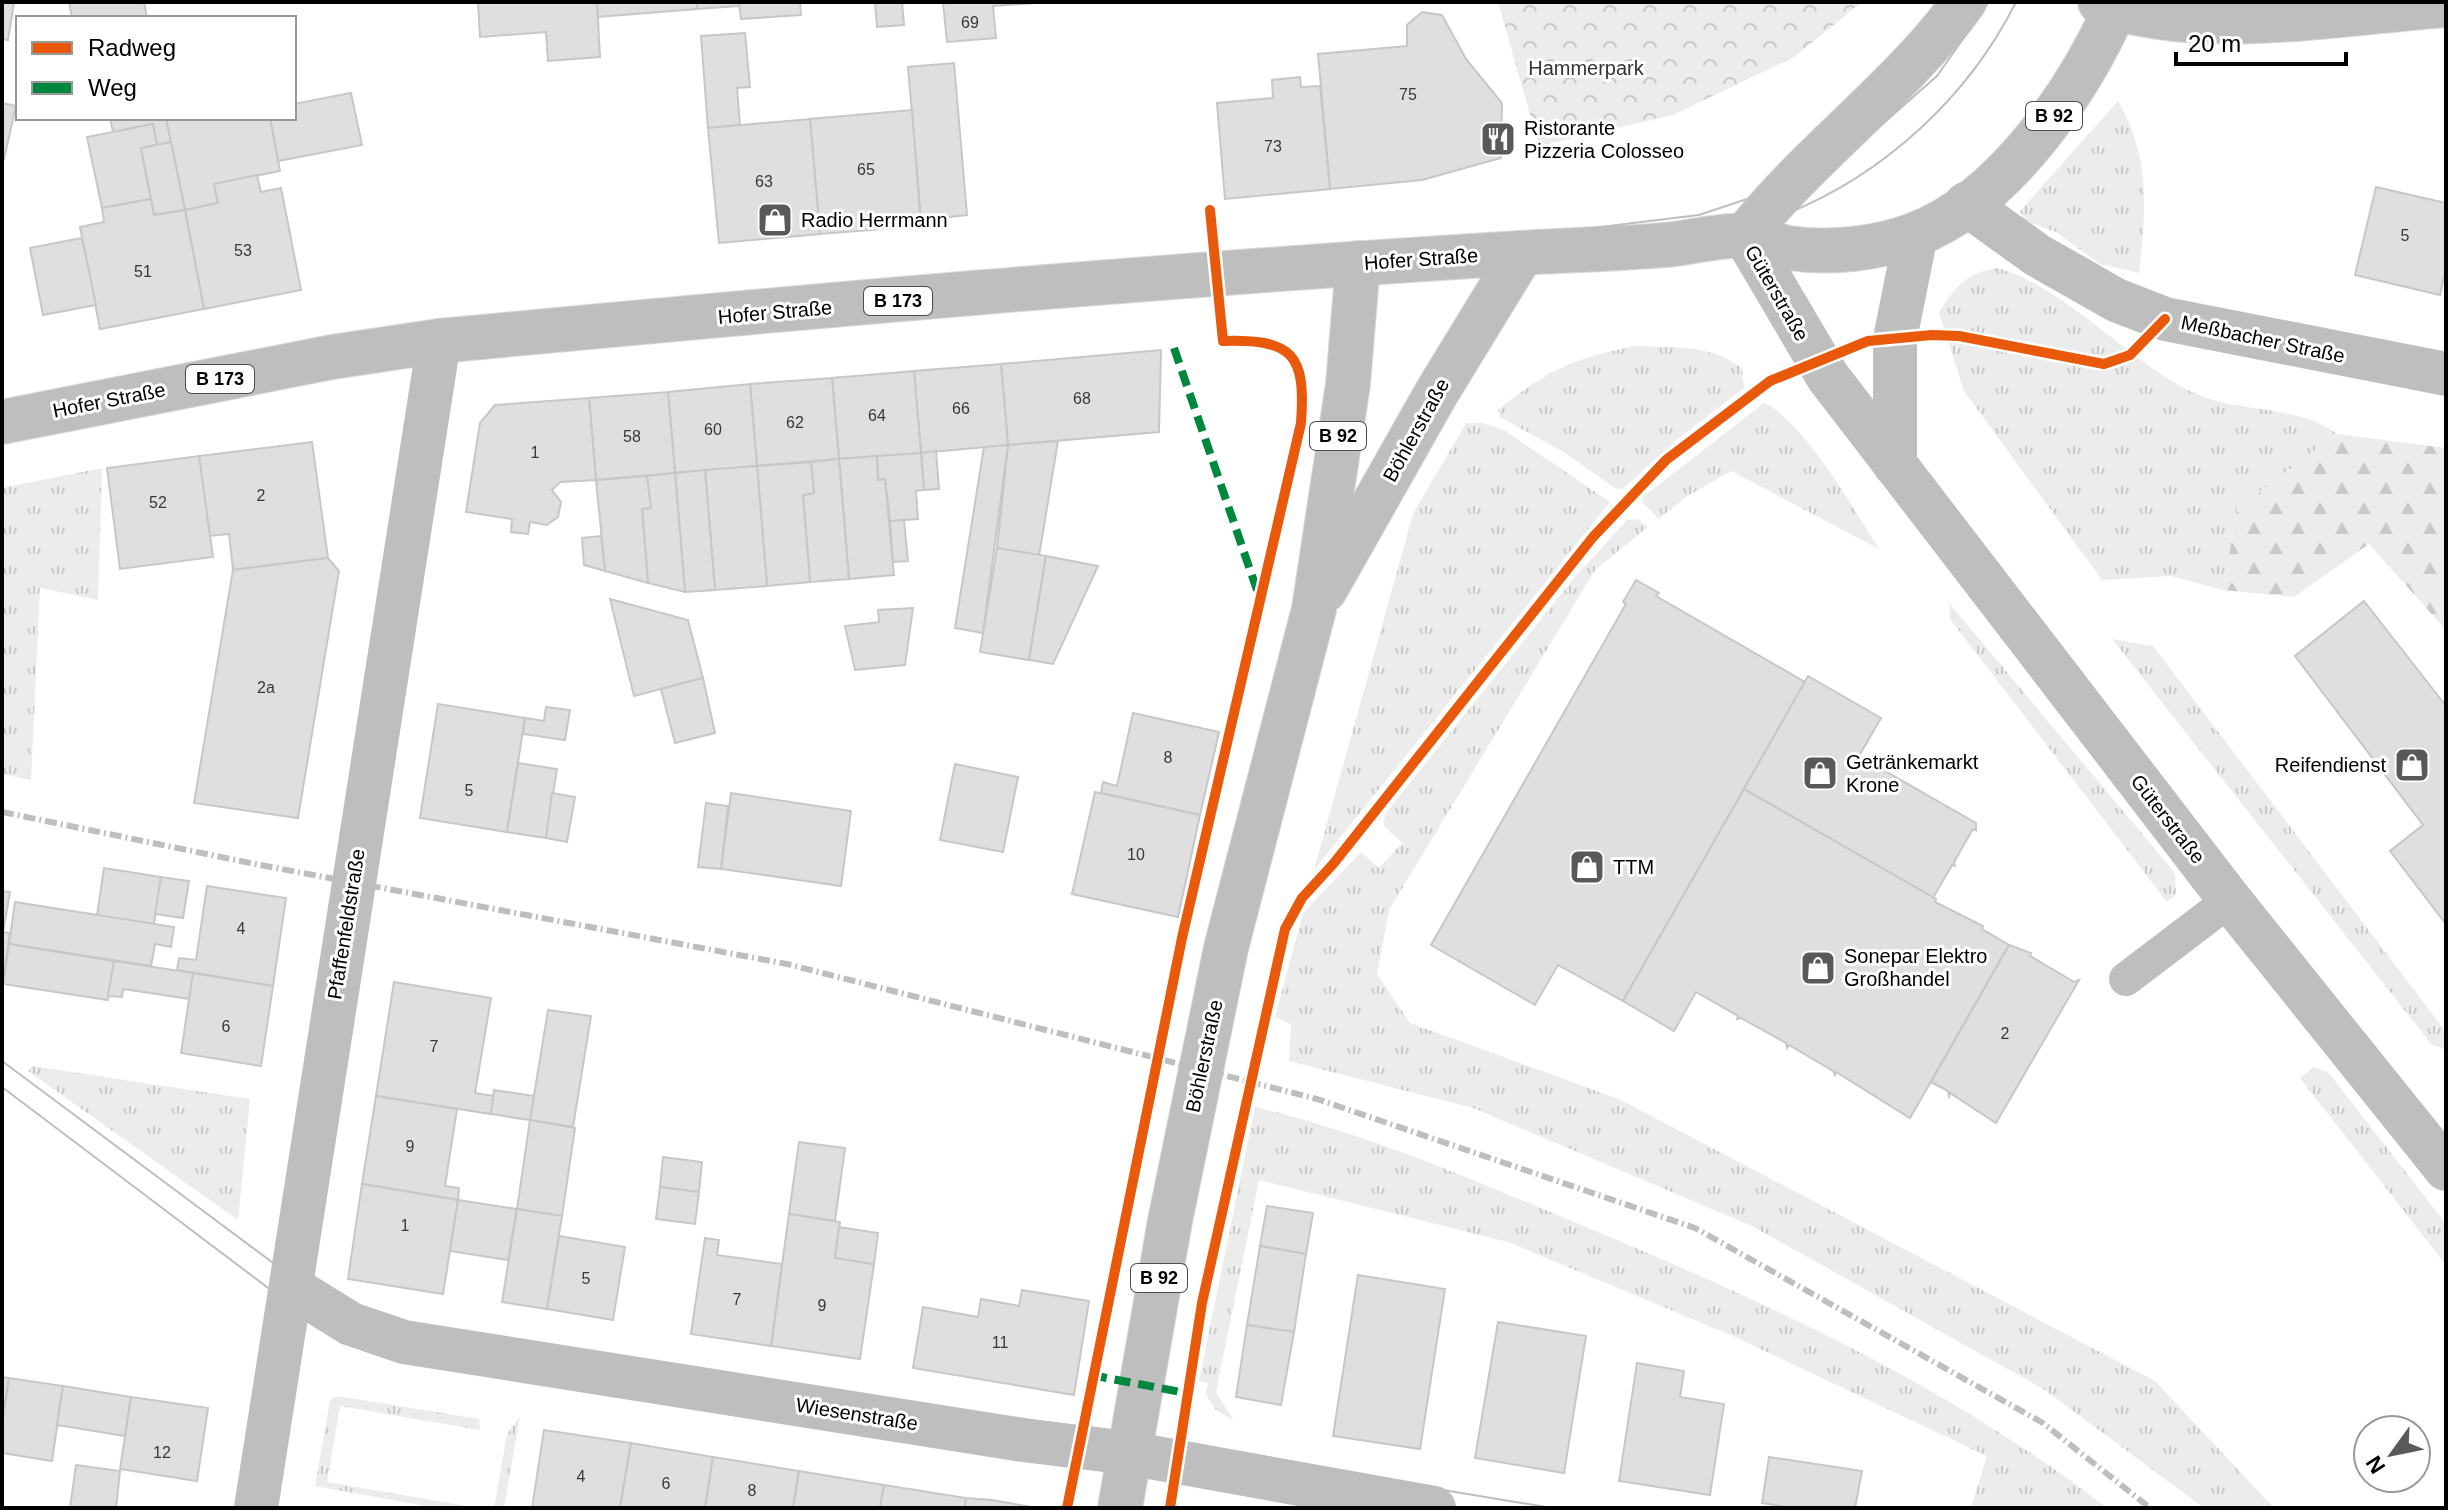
<svg xmlns="http://www.w3.org/2000/svg" width="2448" height="1510" font-family="Arial,sans-serif">
<style>
.grass{fill:url(#grass-tufts)}
.forest{fill:url(#forest-firs)}
.park{fill:url(#park-crowns)}
.building{fill:#dfdfdf;stroke:#c7c7c7;stroke-width:2}
.lines{fill:none;stroke-linecap:round;stroke-linejoin:round}
.primary-casing{stroke:#dbdbdb;stroke-width:46}
.service{stroke:#bebebe;stroke-width:34}
.minor{stroke:#bebebe;stroke-width:44}
.primary{stroke:#bebebe;stroke-width:44}
.tram{stroke:#bebebe;stroke-width:2}
.rail{stroke:#bebebe;stroke-width:6;stroke-dasharray:12 4 2 4;stroke-linecap:butt}
.quiet{stroke:#00873e;stroke-width:8;stroke-dasharray:16 8;stroke-linecap:butt}
.cycleway-casing{stroke:#fff;stroke-width:15}
.cycleway{stroke:#e8590c;stroke-width:10}
.labels{text-anchor:middle;stroke-width:6;stroke-linejoin:round;paint-order:stroke}
.number-label{font-size:16px;fill:#383838}
.shield{fill:#fff;stroke:#4c4c4c;stroke-width:2}
.shield-label{font-size:18px;font-weight:bold;fill:#000}
.park-label{font-size:20px;fill:#333;stroke:#fff}
.poi-label{font-size:20px;fill:#000;stroke:#fff;text-anchor:start}
.street-label{font-size:20px;fill:#000;stroke:#fff}
</style>
<defs>
<pattern id="grass-tufts" width="24" height="20" patternUnits="userSpaceOnUse" patternTransform="scale(2)"><rect width="24" height="20" fill="#ececec"/><path d="M3 7l-1-3M5 7V3M7 7l1-3M15 17l-1-3M17 17v-4M19 17l1-3" fill="none" stroke="#c9c9c9"/></pattern>
<pattern id="forest-firs" width="22" height="20" patternUnits="userSpaceOnUse" patternTransform="scale(2)"><rect width="22" height="20" fill="#ececec"/><path d="M5 1l3.5 6h-7zM16 11l3.5 6h-7z" fill="#c9c9c9"/></pattern>
<pattern id="park-crowns" width="20" height="18" patternUnits="userSpaceOnUse" patternTransform="scale(2)"><rect width="20" height="18" fill="#ececec"/><path d="M2 6a3 3 0 1 1 6 0M12 15a3 3 0 1 1 6 0" fill="none" stroke="#c9c9c9"/></pattern>
</defs>
<rect width="100%" height="100%" fill="#fff"/>
<g class="grass">
<path d="M2118 101C2151 158 2146 210 2139 273L2100 264 2056 232 2025 221 2020 211Z"/>
<path d="M1997 268C2062 284 2129 362 2192 392 2236 414 2295 403 2337 434L2237 509 2223 590 2171 576 2102 580 1964 391 1939 313C1954 287 1967 273 1997 268Z"/>
<path d="M1636 346C1674 348 1711 344 1742 368L1744 388 1675 441 1623 489 1615 488 1565 453 1500 417 1498 410C1547 370 1574 358 1636 346Z"/>
<path d="M1764 403C1803 420 1855 511 1879 549L1731 471 1686 497 1659 519 1642 502 1643 497Z"/>
<path d="M1466 423H1483L1504 430 1610 502 1314 870 1413 514Z"/>
<path d="M102 468 98 600 40 588 31 780 2 774V488Z"/>
<path d="M1637 519 1648 527 1595 570 1389 910 1377 974 1410 1023 1621 1100 2155 1381 2274 1508H2204L2045 1390 1752 1226 1473 1108 1289 1061 1291 1024 1275 1017 1303 913 1361 852 1379 868 1402 843 1384 826 1385 814 1574 578 1627 520Z"/>
<path d="M1949 603 2175 873 2176 895 2167 902 1950 619Z"/>
<path d="M2112 639 2153 646 2446 1032V1050L2432 1045Z"/>
<path d="M32 1066 250 1099 238 1220 28 1071Z"/>
<path d="M2314 1067 2328 1072 2446 1224V1265L2300 1078Z"/>
<path d="M1255 1107C1366 1133 1469 1178 1574 1222 1761 1300 1946 1383 2107 1508H1971L1987 1456 1735 1337 1508 1242 1259 1180 1216 1392 1234 1421 1215 1409 1206 1394 1208 1383 1199 1381Z"/>
<path d="M337 1396 479 1419 480 1430 340 1406 327 1482 478 1508H436L315 1486 330 1400Z"/>
<path d="M520 1416 504 1508H494L507 1434Z"/>
</g>
<path class="forest" d="M2337 434 2446 448V630L2369 544 2294 597 2223 590 2237 509Z"/>
<path class="park" d="M1498 2H1862L1794 57 1673 115 1539 146Z"/>
<g class="building">
<path d="M2 2H14L8 40 2 39Z"/>
<path d="M69 2H144L147 18H72Z"/>
<path d="M478 2H597L600 57 548 61 546 32 480 37Z"/>
<path d="M597 2H697V9L598 17Z"/>
<path d="M697 2H739V6L697 9Z"/>
<path d="M739 2H800L801 15 741 19Z"/>
<path d="M875 2H902L904 25 877 27Z"/>
<path d="M943 2H1051L993 6 996 38 947 42Z"/>
<path d="M1422 12 1442 15 1466 59 1502 103 1501 158 1422 180 1330 189 1318 54 1407 46V25Z"/>
<path d="M745 33 750 87 737 88 740 125 708 128 701 36Z"/>
<path d="M954 63 967 215 921 220 908 67Z"/>
<path d="M1300 77 1301 87 1320 86 1330 189 1225 199 1217 103 1273 98 1272 80Z"/>
<path d="M351 93 362 145 278 161 270 118H294V104Z"/>
<path d="M2 103 16 106 4 159 2 158Z"/>
<path d="M912 110 921 226 820 234 810 119Z"/>
<path d="M110 118H166L171 142 157 145 153 124 113 132Z"/>
<path d="M166 118H270L280 171 214 184 218 203 185 210Z"/>
<path d="M810 119 820 234 719 243 708 128Z"/>
<path d="M153 124 157 145 141 148 151 199 102 208 87 137Z"/>
<path d="M171 142 185 210 154 215 141 148Z"/>
<path d="M257 175 261 192 281 188 301 290 204 309 185 210 218 203 214 184Z"/>
<path d="M2376 187 2446 203V267L2440 295 2355 275Z"/>
<path d="M151 199 154 215 185 210 204 309 100 329 80 227 104 222 102 208Z"/>
<path d="M82 238 96 305 43 315 30 248Z"/>
<path d="M1161 350 1159 432 1008 445 1001 364Z"/>
<path d="M1001 364 1008 445 921 453 914 371Z"/>
<path d="M914 371 921 453 839 459 832 378Z"/>
<path d="M832 378 839 459 757 466 750 384Z"/>
<path d="M750 384 757 466 675 473 668 392Z"/>
<path d="M668 392 675 473 596 480 589 398Z"/>
<path d="M589 398 596 480 560 482 552 490 561 502 558 517 547 525 530 522 528 534 511 532 512 519 466 512 480 423 495 405Z"/>
<path d="M1058 441 1039 556 997 548 1008 445Z"/>
<path d="M312 442 328 558 233 570 229 534 209 536 199 456Z"/>
<path d="M1008 445 983 633 955 628 984 447Z"/>
<path d="M936 451 939 489 924 490 921 453Z"/>
<path d="M921 453 924 490 916 491 918 519 890 521 885 479 878 480 877 456Z"/>
<path d="M199 456 213 557 120 569 107 468Z"/>
<path d="M877 456 878 480 885 479 894 575 849 579 839 459Z"/>
<path d="M839 459 849 579 810 582 803 495 814 493 811 462Z"/>
<path d="M811 462 814 493 803 495 810 582 767 586 757 466Z"/>
<path d="M757 466 767 586 715 590 705 470Z"/>
<path d="M705 470 715 590 685 592 675 473Z"/>
<path d="M675 473 685 592 648 583 642 509 651 508 647 476Z"/>
<path d="M647 476 651 508 642 509 648 583 605 571 596 480Z"/>
<path d="M904 520 908 561 893 562 890 521Z"/>
<path d="M601 536 605 571 584 565 582 538Z"/>
<path d="M997 548 1046 556 1029 660 980 652Z"/>
<path d="M1046 556 1098 566 1053 664 1029 660Z"/>
<path d="M328 558 339 571 298 818 194 803 233 570Z"/>
<path d="M1636 580 1659 593 1656 596 1805 682 1623 1001 1558 965 1535 1005 1431 945 1626 604 1623 602Z"/>
<path d="M610 599 688 620 703 678 634 696Z"/>
<path d="M2364 601 2446 706V924L2390 851 2423 825 2295 656Z"/>
<path d="M913 608 905 665 855 670 845 626 879 622 878 610Z"/>
<path d="M1808 676 1881 718 1859 756 1976 823V830L1973 829 1954 862 1955 866 1952 865 1933 898 1744 789Z"/>
<path d="M703 678 715 733 675 743 661 689Z"/>
<path d="M438 704 525 718 507 832 420 818Z"/>
<path d="M546 707 570 710 565 740 523 734 525 718 544 721Z"/>
<path d="M1133 713 1219 732 1200 815 1101 793 1103 782 1117 786Z"/>
<path d="M518 763 557 769 546 838 507 832Z"/>
<path d="M955 764 1018 777 1003 852 940 840Z"/>
<path d="M1744 789 1936 899 1935 902 1983 926 1982 929 2009 945 1910 1118 1836 1072 1835 1075 1833 1071 1789 1045 1787 1048 1786 1043 1741 1018 1737 1019 1738 1016 1696 992 1674 1031 1623 1001Z"/>
<path d="M1095 792 1200 815 1178 917 1072 894Z"/>
<path d="M552 793 575 797 567 842 546 838Z"/>
<path d="M731 793 851 811 841 886 721 869Z"/>
<path d="M706 803 728 806 721 869 698 867Z"/>
<path d="M104 868 161 877 154 924 97 916Z"/>
<path d="M161 877 189 881 183 918 155 914Z"/>
<path d="M207 886 286 898 273 986 177 970 179 958 196 960Z"/>
<path d="M2 891 10 892 3 932 10 933 3 984Z"/>
<path d="M15 902 174 927 171 947 155 944 151 966 9 944Z"/>
<path d="M9 944 114 961 108 1000 3 984Z"/>
<path d="M2009 945 2031 953 2030 956 2074 982 2079 980 1996 1123 1950 1093 1949 1096 1948 1091 1931 1082Z"/>
<path d="M114 961 193 973 190 999 123 989 122 997 108 996Z"/>
<path d="M193 973 273 986 261 1066 181 1053Z"/>
<path d="M394 982 491 998 475 1093 494 1096 491 1114 376 1096Z"/>
<path d="M548 1010 591 1016 573 1127 530 1120Z"/>
<path d="M494 1090 534 1096 530 1120 491 1114Z"/>
<path d="M376 1096 457 1109 445 1186 459 1188 458 1200 362 1184Z"/>
<path d="M530 1120 575 1128 562 1216 517 1209Z"/>
<path d="M799 1142 845 1148 835 1221 789 1214Z"/>
<path d="M663 1157 702 1162 699 1192 660 1187Z"/>
<path d="M362 1184 458 1200 443 1294 348 1279Z"/>
<path d="M660 1187 699 1192 695 1224 656 1219Z"/>
<path d="M458 1200 517 1209 508 1260 450 1251Z"/>
<path d="M1267 1206 1313 1213 1306 1254 1260 1246Z"/>
<path d="M517 1209 562 1216 547 1309 502 1302Z"/>
<path d="M789 1214 840 1222 835 1258 874 1264 860 1359 771 1346Z"/>
<path d="M839 1227 878 1233 874 1264 835 1258Z"/>
<path d="M559 1236 625 1247 613 1320 547 1309Z"/>
<path d="M705 1238 719 1240 717 1255 782 1264 771 1346 691 1334Z"/>
<path d="M1260 1246 1306 1254 1294 1332 1247 1325Z"/>
<path d="M1358 1275 1445 1289 1420 1449 1333 1436Z"/>
<path d="M1022 1290 1089 1301 1074 1395 913 1368 923 1307 978 1317 981 1299 1019 1306Z"/>
<path d="M1498 1322 1586 1336 1564 1473 1475 1458Z"/>
<path d="M1247 1325 1294 1332 1281 1405 1236 1397Z"/>
<path d="M1637 1363 1684 1371 1680 1397 1724 1404 1710 1495 1619 1481Z"/>
<path d="M2 1377 9 1378 4 1411H2Z"/>
<path d="M9 1378 63 1386 52 1461 2 1453V1425Z"/>
<path d="M63 1386 131 1397 125 1436 57 1425Z"/>
<path d="M131 1397 208 1408 197 1481 120 1469Z"/>
<path d="M544 1430 631 1443 620 1508H532Z"/>
<path d="M631 1443 713 1457 705 1508H620Z"/>
<path d="M713 1457 799 1471 793 1508H705Z"/>
<path d="M1769 1457 1862 1471 1855 1508H1793L1762 1503Z"/>
<path d="M76 1465 120 1471 116 1508H70Z"/>
<path d="M799 1471 884 1485 880 1508H793Z"/>
<path d="M884 1485 966 1498 965 1508H880Z"/>
<path d="M966 1498 992 1500 1037 1508H965Z"/>
</g>
<g class="lines">
<defs>
<g id="primary">
<path d="M2100 2C2191 40 2348 12 2446 5"/>
<path d="M1745 236C1813 150 1900 90 1964 2"/>
<path d="M2 422 332 357 439 341C799 307 1159 275 1520 253 1568 250 1617 249 1665 245 1690 243 1720 234 1746 236 1760 237 1775 246 1789 248 1829 254 1876 249 1914 235 2006 200 2081 88 2118 2"/>
<path d="M1325 590 1437 392 1522 253"/>
<path d="M1120 1508 1170 1221 1226 948 1314 609 1348 384 1358 263"/>
</g>
</defs>
<use href="#primary" class="primary-casing"/>
<path class="service" d="M2126 979 2230 900"/>
<g class="minor">
<path d="M1966 204 2037 255 2116 300 2165 319 2446 374"/>
<path d="M1745 236 1828 377 2230 900 2446 1169"/>
<path d="M1895 465V339L1916 234"/>
<path d="M291 1287 351 1324 404 1342 1023 1440 1128 1453 1434 1508"/>
<path d="M256 1508 439 341"/>
</g>
<use href="#primary" class="primary"/>
<g class="tram">
<path d="M2 411 439 329 1427 248 1699 215 1786 186 1839 156 1878 128 1937 76 1989 2"/>
<path d="M2 433C145 404 288 374 432 355 681 322 934 309 1185 288 1305 277 1426 270 1546 258 1628 250 1709 244 1786 214 1885 174 1969 96 2016 2"/>
<path d="M2 1061 292 1277 360 1315 416 1331 1131 1438 1552 1508"/>
<path d="M2 1087 288 1303C390 1368 511 1367 626 1387 865 1430 1104 1467 1343 1508"/>
</g>
<path class="rail" d="M2 812 255 864 787 964 1317 1099 1695 1228 2043 1423 2150 1508"/>
<g class="quiet">
<path d="M1174 348 1259 596"/>
<path d="M1091 1375 1186 1393"/>
</g>
<defs>
<g id="cycleway">
<path d="M1067 1508 1182 938 1301 423C1306 354 1293 339 1223 341L1210 210"/>
<path d="M1170 1508 1202 1303 1285 929 1302 898 1334 863 1593 537 1666 460 1770 381 1868 341 1932 335 1959 336 2104 364 2130 355 2165 319"/>
</g>
</defs>
<use href="#cycleway" class="cycleway-casing"/>
<use href="#cycleway" class="cycleway"/>
</g>
<defs>
<symbol id="restaurant-square" viewBox="-11 -11 22 22"><rect x="-9" y="-9" width="18" height="18" rx="4" fill="#595959" stroke="#fff"/><path d="M-5-6h1v4h1v-4h1v4h1v-4h1v5L-1.5 .5V6h-2V.5L-5-1ZM5-6V6H3V1.5H1.5Q1.5-4 5-6Z" fill="#fff"/></symbol>
<symbol id="shop-square" viewBox="-11 -11 22 22"><rect x="-9" y="-9" width="18" height="18" rx="4" fill="#595959" stroke="#fff"/><path d="M-5-2.5h2.3a2.7 3.5 0 0 1 5.4 0H5L5.5 6h-11ZM-1.5-2.5h3a1.5 2.3 0 0 0-3 0Z" fill="#fff"/></symbol>
</defs>
<g fill-rule="evenodd">
<use href="#restaurant-square" x="1478" y="119" width="40" height="40"/>
<use href="#shop-square" x="755" y="200" width="40" height="40"/>
<use href="#shop-square" x="2392" y="745" width="40" height="40"/>
<use href="#shop-square" x="1800" y="753" width="40" height="40"/>
<use href="#shop-square" x="1567" y="847" width="40" height="40"/>
<use href="#shop-square" x="1798" y="948" width="40" height="40"/>
</g>
<g class="labels">
<g class="number-label">
<text x="970" y="28">69</text>
<text x="1408" y="100">75</text>
<text x="1273" y="152">73</text>
<text x="866" y="175">65</text>
<text x="764" y="187">63</text>
<text x="2405" y="241">5</text>
<text x="243" y="256">53</text>
<text x="143" y="277">51</text>
<text x="1082" y="404">68</text>
<text x="961" y="414">66</text>
<text x="877" y="421">64</text>
<text x="795" y="428">62</text>
<text x="713" y="435">60</text>
<text x="632" y="442">58</text>
<text x="535" y="458">1</text>
<text x="261" y="501">2</text>
<text x="158" y="508">52</text>
<text x="266" y="693">2a</text>
<text x="1168" y="763">8</text>
<text x="469" y="796">5</text>
<text x="1136" y="860">10</text>
<text x="241" y="934">4</text>
<text x="226" y="1032">6</text>
<text x="2005" y="1039">2</text>
<text x="434" y="1052">7</text>
<text x="410" y="1152">9</text>
<text x="405" y="1231">1</text>
<text x="586" y="1284">5</text>
<text x="737" y="1305">7</text>
<text x="822" y="1311">9</text>
<text x="1000" y="1348">11</text>
<text x="162" y="1458">12</text>
<text x="581" y="1482">4</text>
<text x="666" y="1489">6</text>
<text x="752" y="1496">8</text>
</g>
<g class="shield">
<rect x="2026" y="102" width="56" height="28" rx="6"/>
<rect x="864" y="287" width="68" height="28" rx="6"/>
<rect x="186" y="365" width="68" height="28" rx="6"/>
<rect x="1310" y="422" width="56" height="28" rx="6"/>
<rect x="1131" y="1264" width="56" height="28" rx="6"/>
</g>
<g class="shield-label">
<text x="2054" y="122">B 92</text>
<text x="898" y="307">B 173</text>
<text x="220" y="385">B 173</text>
<text x="1338" y="442">B 92</text>
<text x="1159" y="1284">B 92</text>
</g>
<g class="park-label">
<text x="1586" y="75">Hammerpark</text>
</g>
<g class="poi-label">
<text x="1524" y="135">Ristorante<tspan x="1524" dy="23">Pizzeria Colosseo</tspan></text>
<text x="801" y="227">Radio Herrmann</text>
<text x="1846" y="769">Getränkemarkt<tspan x="1846" dy="23">Krone</tspan></text>
<text x="2386" y="772" text-anchor="end">Reifendienst</text>
<text x="1613" y="874">TTM</text>
<text x="1844" y="963">Sonepar Elektro<tspan x="1844" dy="23">Großhandel</tspan></text>
</g>
<g class="street-label">
<text transform="translate(1421 259) rotate(-4)" y="7">Hofer Straße</text>
<text transform="translate(1777 293) rotate(60)" y="7">Güterstraße</text>
<text transform="translate(775 312) rotate(-5)" y="7">Hofer Straße</text>
<text transform="translate(2263 339) rotate(12)" y="7">Meßbacher Straße</text>
<text transform="translate(109 400) rotate(-11)" y="7">Hofer Straße</text>
<text transform="translate(1416 430) rotate(-61)" y="7">Böhlerstraße</text>
<text transform="translate(2168 819) rotate(52)" y="7">Güterstraße</text>
<text transform="translate(346 924) rotate(-81)" y="7">Pfaffenfeldstraße</text>
<text transform="translate(1204 1056) rotate(-78)" y="7">Böhlerstraße</text>
<text transform="translate(857 1414) rotate(9)" y="7">Wiesenstraße</text>
</g>
</g>
<rect width="2448" height="1510" fill="none" stroke="#000000" stroke-width="8"/>
<rect x="16" y="16" width="280" height="104" fill="#ffffff" stroke="#999999" stroke-width="2"/>
<rect x="32" y="42" width="40" height="12" fill="#e8590c" stroke="#999999" stroke-width="2"/>
<text x="88" y="56" font-size="24" fill="#000000">Radweg</text>
<rect x="32" y="82" width="40" height="12" fill="#00873e" stroke="#999999" stroke-width="2"/>
<text x="88" y="96" font-size="24" fill="#000000">Weg</text>
<g transform="translate(2392 1454) rotate(237)"><circle r="38" fill="#ffffff" stroke="#999999" stroke-width="2"/>
<path d="M0-6L14 30L0 20L-14 30Z" fill="#595959"/>
<text y="-12" font-size="22" font-weight="bold" text-anchor="middle" fill="#000000">N</text>
</g>
<path d="M2176 52v12h170v-12" fill="none" stroke="#000000" stroke-width="4"/>
<text x="2188" y="52" font-size="24" fill="#000000" stroke="#ffffff" stroke-width="6" paint-order="stroke">20 m</text>
</svg>
